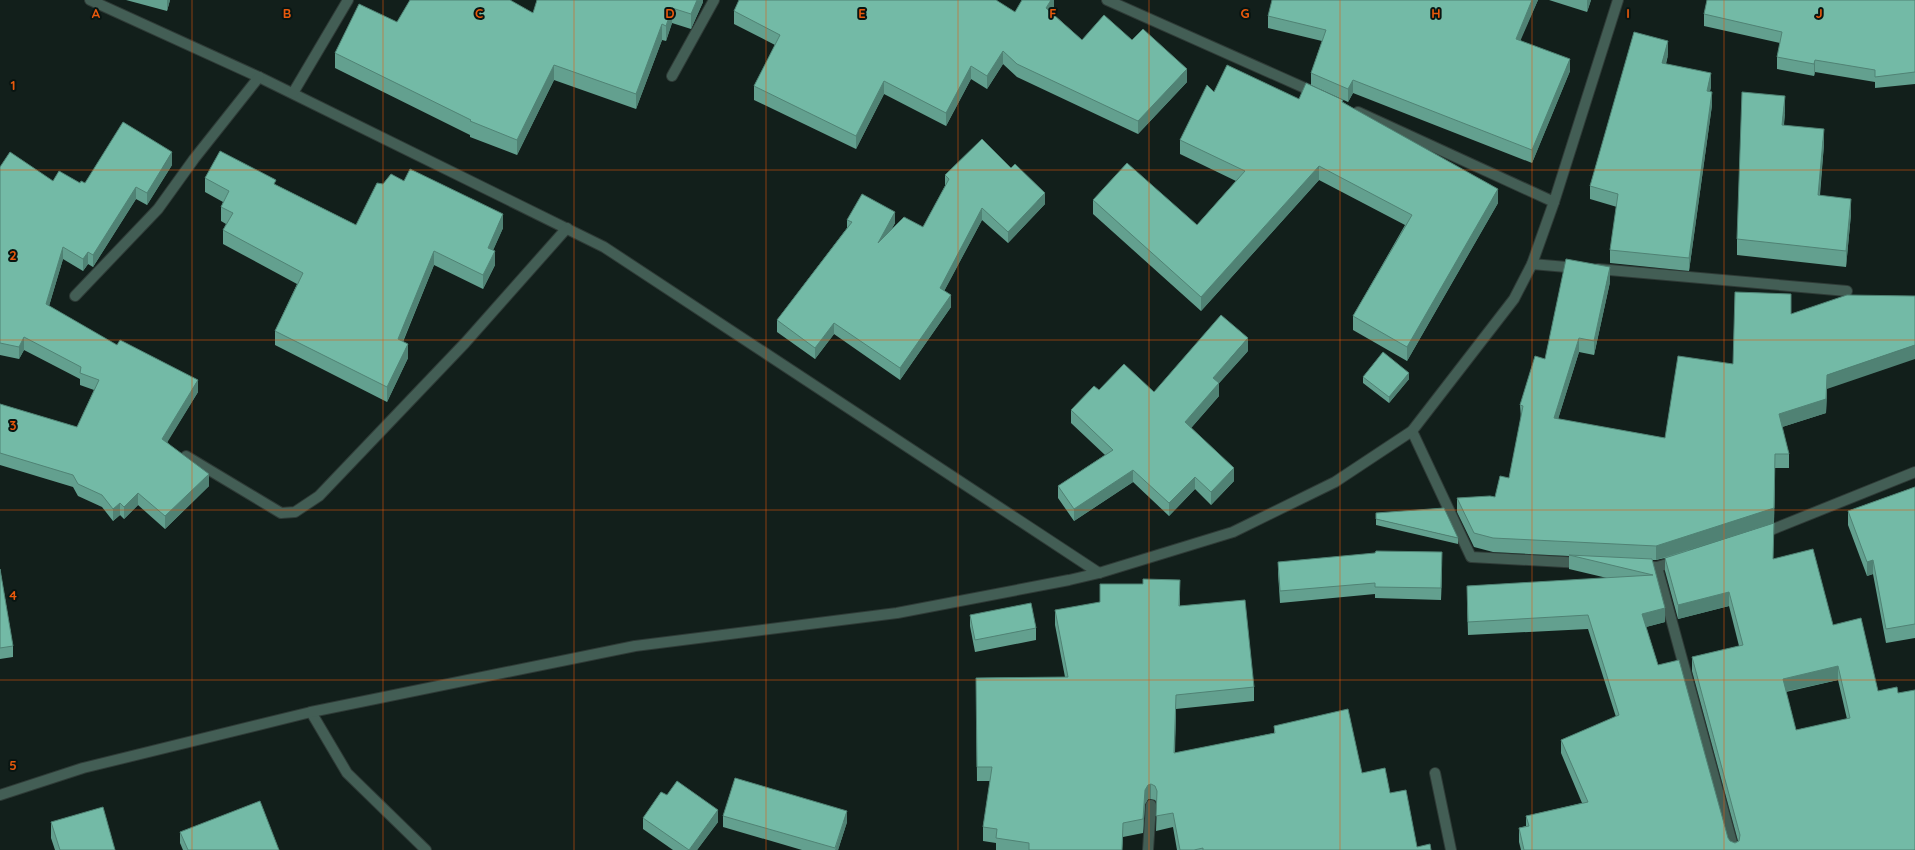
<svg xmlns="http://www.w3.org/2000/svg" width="1915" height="850" font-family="Quicksand,sans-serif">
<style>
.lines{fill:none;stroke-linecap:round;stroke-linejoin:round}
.minor-casing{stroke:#2f3b37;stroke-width:12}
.tertiary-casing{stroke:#2f3b37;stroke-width:12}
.minor{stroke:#435e55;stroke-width:10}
.tertiary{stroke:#435e55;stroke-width:10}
.wall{fill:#63a08f;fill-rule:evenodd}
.shaded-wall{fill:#508274}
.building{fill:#73baa6;stroke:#508274;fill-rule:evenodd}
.grid{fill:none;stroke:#e8590c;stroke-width:1;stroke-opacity:0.55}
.grid-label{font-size:13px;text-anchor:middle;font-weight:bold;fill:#e8590c;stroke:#091512;stroke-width:4;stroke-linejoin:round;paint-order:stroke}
</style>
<rect width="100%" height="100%" fill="#121f1b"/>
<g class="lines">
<defs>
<g id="minor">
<path d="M90 0 259 77 604 247 1099 573"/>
<path d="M1107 0 1316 93"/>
<path d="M672 76 714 0"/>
<path d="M293 93 348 0"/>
<path d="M1358 112 1554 202"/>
<path d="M1532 264 1578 268"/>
<path d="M1598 269 1847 291"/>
<path d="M75 296 158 209 194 159 259 77"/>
<path d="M1412 431 1471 557 1582 563"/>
<path d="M186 456 281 513 295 512 319 496 465 343 567 228"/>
<path d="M1761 534 1915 472"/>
<path d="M1640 566 1657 567 1677 561"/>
<path d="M1657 567 1734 850"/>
<path d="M311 712 347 773 426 850"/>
<path d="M1435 773 1451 850"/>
<path d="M1148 850 1151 805"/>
</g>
<path id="tertiary" d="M0 795 83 768 311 712 635 646 897 613 1069 580 1099 573 1233 532 1335 482 1412 431 1514 299 1532 264 1554 202 1618 0"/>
</defs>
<use href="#minor" class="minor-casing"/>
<use href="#tertiary" class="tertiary-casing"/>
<use href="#minor" class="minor"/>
<use href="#tertiary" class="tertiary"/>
</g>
<g class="wall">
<path d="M126 0H170L167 11Z"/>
<path d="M703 0V2L691 29 672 23 666 41 662 40 636 109 554 80 517 155 470 137V135L335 68V53L397 22Z"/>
<path d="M1054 0V8L1051 12 1082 40H1132L1187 82 1138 134 1017 77 1003 64 987 89 971 79 946 126 884 94 856 149 754 100V86L775 45 734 24V11L1015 12Z"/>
<path d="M1538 0 1520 40 1570 71 1532 163 1353 93 1348 102 1311 85V73L1322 41 1268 28V16Z"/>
<path d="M1549 0H1591L1587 12Z"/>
<path d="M1915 0V84L1875 88V82L1815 72 1814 76 1777 69V57L1780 43 1704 26V14Z"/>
<path d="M1668 55 1666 64 1711 87 1710 91 1712 105 1689 271 1610 263V250L1617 207 1590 199V186Z"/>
<path d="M1214 92 1299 99 1343 102 1498 203 1407 361 1353 330V316L1405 225 1319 180 1201 311 1093 214V200L1197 225 1236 181 1180 154V140Z"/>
<path d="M1785 112 1784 125 1824 144 1820 195 1851 214 1846 267 1737 255V239Z"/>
<path d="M172 165 147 205 136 199 93 267 88 264 83 271 63 259 49 306 198 392 167 442 209 486 165 529 138 505 124 519 120 515 113 521 102 507 78 496 73 487 0 465V404L77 427 94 390 80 385V379L24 350 19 359 0 355V167L53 181 85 183Z"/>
<path d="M945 175 1045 204 1008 243 982 220 944 291 951 307 900 380 834 334 815 359 777 332V320L847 228V220L895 223 891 230 923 227 945 186Z"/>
<path d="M205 178 276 185 356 225 503 228 493 250 495 265 483 289 434 265 403 342 408 358 387 402 275 345V331L297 284 223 244V230L226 224 221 221V207L223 202 205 192Z"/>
<path d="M1610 282 1594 355 1579 352 1558 419 1665 438 1733 364 1791 314 1827 389 1826 413 1782 427 1789 454V468H1775L1774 523 1689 550 1774 559 1833 625 1915 850H1521L1519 842V828L1526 826V816L1582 803 1561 753V740L1616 717 1588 629 1468 635 1467 600V586L1607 578 1569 569V556L1493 552 1474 547 1457 512V498L1495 497 1509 478 1521 419 1520 405 1545 359ZM1665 558V571L1678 619 1729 606 1739 646 1692 657V671L1738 841 1735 843 1730 841 1728 838 1658 665 1646 627 1665 622 1652 560H1656ZM1838 680 1847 719 1796 730 1786 692Z"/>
<path d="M1248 351 1219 383V396L1191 428 1234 481 1211 505 1195 489 1169 516 1133 482 1074 521 1058 498V486L1105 455 1071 423V410L1099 390 1154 392Z"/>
<path d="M1363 377 1409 379 1389 403 1363 383Z"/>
<path d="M1915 487V638L1886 643 1873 574 1867 576 1848 525V511Z"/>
<path d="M1376 519 1458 538V544L1376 525Z"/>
<path d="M1278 562 1442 564 1441 600 1375 598V594L1280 603 1278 573Z"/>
<path d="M0 569 13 646V657L0 659Z"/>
<path d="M1180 595V606L1254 687V701L1176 709 1175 753 1274 733V726L1362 773 1390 793 1417 847 1431 850H1177L1173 827 1156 831 1157 803 1155 800 1151 799H1148L1145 804 1143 833 1123 837 1122 850H996V843L983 841V827L990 781H977L976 678 1065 677 1055 625V610Z"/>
<path d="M970 615 1036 628V640L975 652 970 626Z"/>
<path d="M723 816 847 822 838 850H802L723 827Z"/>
<path d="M643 818 718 822 697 850H673L643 829Z"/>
<path d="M51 822 115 850H55L51 838Z"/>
<path d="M180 832 279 850H183L180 843Z"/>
</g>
<g class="shaded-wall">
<path d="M167 0H170L167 11Z"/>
<path d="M697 0H703V2L691 29V14Z"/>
<path d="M1051 0H1054V8L1046 21V8Z"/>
<path d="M1532 0H1538L1516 51V39Z"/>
<path d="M1587 0H1591L1587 12Z"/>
<path d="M672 8V23L666 41V26Z"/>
<path d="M662 24V40L636 109V94Z"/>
<path d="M1668 41V55L1662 76V63Z"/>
<path d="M1003 51V64L987 89V76Z"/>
<path d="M1570 59V71L1532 163V150Z"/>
<path d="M1815 60V72L1814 76V64Z"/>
<path d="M554 65V80L517 155V140Z"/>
<path d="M971 66V79L946 126V113Z"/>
<path d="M1187 69V82L1138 134V121Z"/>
<path d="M1711 73V87L1707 104V91Z"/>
<path d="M1353 80V93L1348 102V89Z"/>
<path d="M884 81V94L856 149V136Z"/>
<path d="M1712 92V105L1689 271V258Z"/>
<path d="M1785 96V112L1782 141V125Z"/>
<path d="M1824 129V144L1818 211V195Z"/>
<path d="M172 152V165L147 205V193Z"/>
<path d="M1319 166V180L1201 311V297Z"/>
<path d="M136 187V199L93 267V255Z"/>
<path d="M1498 189V203L1407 361V347Z"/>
<path d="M1045 193V204L1008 243V232Z"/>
<path d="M1851 199V214L1846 267V251Z"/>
<path d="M982 208V220L940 299V288Z"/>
<path d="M895 212V223L878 254V243Z"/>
<path d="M503 214V228L488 262V248Z"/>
<path d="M63 247V259L46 316V304Z"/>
<path d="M434 251V265L398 353V339Z"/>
<path d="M495 251V265L483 289V275Z"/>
<path d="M88 252V264L83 271V259Z"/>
<path d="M1610 267V282L1594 355V341Z"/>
<path d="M951 295V307L900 380V368Z"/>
<path d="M834 323V334L815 359V348Z"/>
<path d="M24 337V350L19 359V347Z"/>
<path d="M1248 338V351L1213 390V378Z"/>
<path d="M1579 338V352L1554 432V418Z"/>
<path d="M408 344V358L387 402V387Z"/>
<path d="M1915 345V359L1827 389 1826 413 1779 428V414L1827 375Z"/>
<path d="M1409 373V379L1389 403V397Z"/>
<path d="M198 380V392L162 451V439Z"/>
<path d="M1219 383V396L1185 435V422Z"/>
<path d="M1234 468V481L1211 505V492Z"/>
<path d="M1775 468 1774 523 1656 560V546Z"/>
<path d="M1133 470V482L1074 521V509Z"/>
<path d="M209 474V486L165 529V516Z"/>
<path d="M1195 477V489L1169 516V503Z"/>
<path d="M138 493V505L124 519V507Z"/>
<path d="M120 503V515L113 521V509Z"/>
<path d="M1442 552V564L1441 600V588Z"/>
<path d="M1873 560V574L1867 576V562Z"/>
<path d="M1729 592V606L1678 619V605Z"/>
<path d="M1665 608V622L1642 628V614Z"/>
<path d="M1838 666V680L1783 692V679Z"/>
<path d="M1176 695V709L1174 767V753Z"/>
<path d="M1151 784V799H1148L1145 804 1143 833V819L1145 790 1148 785Z"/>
<path d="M718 810V822L697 850H689Z"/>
<path d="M847 811V822L838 850H835Z"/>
</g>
<g class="building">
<path d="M410 0H510L533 13 537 0H697L691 14 672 8 666 26 662 24 636 94 554 65 517 140 470 121 471 120 335 53 359 4 397 22Z"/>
<path d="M739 0H996L1015 12 1022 0H1051L1046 8 1082 40 1104 15 1132 40 1143 29 1187 69 1138 121 1017 64 1003 51 987 76 971 66 946 113 884 81 856 136 754 86 780 35 734 11Z"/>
<path d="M1272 0H1532L1516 39 1570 59 1532 150 1353 80 1348 89 1311 73 1326 30 1268 16Z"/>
<path d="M1707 0H1915V72L1875 77V70L1815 60 1814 64 1777 57 1782 32 1704 14Z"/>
<path d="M1634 32 1668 41 1662 63 1711 73 1707 91 1712 92 1689 258 1610 250 1618 194 1590 186Z"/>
<path d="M1227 65 1299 99 1306 83 1343 100 1342 102 1498 189 1407 347 1353 316 1412 215 1319 166 1201 297 1093 200 1127 163 1197 225 1245 171 1180 140 1207 85 1214 92Z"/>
<path d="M1742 92 1785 96 1782 125 1824 129 1818 195 1851 199 1846 251 1737 239Z"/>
<path d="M123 122 172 152 147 193 136 187 93 255 88 252 83 259 63 247 46 304 117 345 120 340 198 380 162 439 209 474 165 516 138 493 124 507 120 503 113 509 102 495 78 484 73 475 0 453V404L77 427 99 380 80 373 81 367 24 337 19 347 0 343V167L10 152 53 181 59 171 80 183 81 181 85 183Z"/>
<path d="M982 139 1011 168 1015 164 1045 193 1008 232 982 208 940 288 951 295 900 368 834 323 815 348 777 320 852 222 847 220 862 194 895 212 878 243 904 217 923 227 949 179 945 175Z"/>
<path d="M220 151 276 180 274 184 356 225 377 183 383 184 391 174 404 181 410 169 503 214 488 248 495 251 483 275 434 251 398 339 408 344 387 387 275 331 303 273 223 230 233 213 221 207 229 191 205 178Z"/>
<path d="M1566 259 1610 267 1594 341 1579 338 1554 418 1665 438 1678 356 1733 364 1735 292 1791 294V314L1847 295 1915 296V345L1827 375 1826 399 1779 414 1789 454H1775L1774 508 1656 546 1493 538 1474 533 1457 498 1490 496 1495 497 1500 476 1509 478 1523 406 1520 405 1535 356 1545 359Z"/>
<path d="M1221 315 1248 338 1213 378 1219 383 1185 422 1234 468 1211 492 1195 477 1169 503 1133 470 1074 509 1058 486 1113 450 1071 410 1094 386 1099 390 1124 364 1154 392Z"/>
<path d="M1383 352 1409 373 1389 397 1363 377Z"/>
<path d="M1915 487V624L1886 629 1873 560 1867 562 1848 511Z"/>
<path d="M1444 508 1458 538 1376 519V513Z"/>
<path d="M1774 523 1773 559 1813 549 1833 625 1861 618 1878 691 1897 687 1898 693 1915 690V850H1524L1519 828 1529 826 1526 816 1588 802 1561 740 1619 715 1588 615 1468 622 1467 586 1653 575 1569 555 1652 559 1665 608 1642 614 1658 665 1679 660 1728 838 1730 841 1735 843 1739 841 1740 835 1692 657 1743 645 1729 592 1678 605 1665 558ZM1838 666 1850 718 1796 730 1783 679Z"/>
<path d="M1376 551 1442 552 1441 588 1375 587V583L1280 591 1278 562 1375 553Z"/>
<path d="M0 569 13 646 0 648Z"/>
<path d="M1143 579 1180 580 1179 606 1245 600 1254 687 1176 695 1174 753 1275 733 1274 726 1348 709 1362 773 1385 768 1390 793 1406 790 1417 847 1430 844 1431 850H1203V848L1194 850H1180L1173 813 1156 816 1157 791 1155 786 1151 784 1148 785 1145 790 1143 819 1123 823 1122 850H1029V843L996 838 997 829 983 827 992 767H977L976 678 1068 677 1055 610 1100 602V584H1143Z"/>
<path d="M1031 603 1036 628 975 640 970 615Z"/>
<path d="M735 778 847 811 835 848 723 816Z"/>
<path d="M677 781 718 810 689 850 643 818 661 792 667 795Z"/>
<path d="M260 801 279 850H188L180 832Z"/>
<path d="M103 807 115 850H60L51 822Z"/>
</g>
<path class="grid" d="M192 0V850M383 0V850M574 0V850M766 0V850M958 0V850M1149 0V850M1340 0V850M1532 0V850M1724 0V850M0 170H1915M0 340H1915M0 510H1915M0 680H1915"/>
<g class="grid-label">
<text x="96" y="18">A</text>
<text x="287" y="18">B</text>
<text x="479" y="18">C</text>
<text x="670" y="18">D</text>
<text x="862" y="18">E</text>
<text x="1053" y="18">F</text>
<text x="1245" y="18">G</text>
<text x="1436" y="18">H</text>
<text x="1628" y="18">I</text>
<text x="1819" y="18">J</text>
<text x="13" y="90">1</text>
<text x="13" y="260">2</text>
<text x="13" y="430">3</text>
<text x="13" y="600">4</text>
<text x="13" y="770">5</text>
</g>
</svg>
